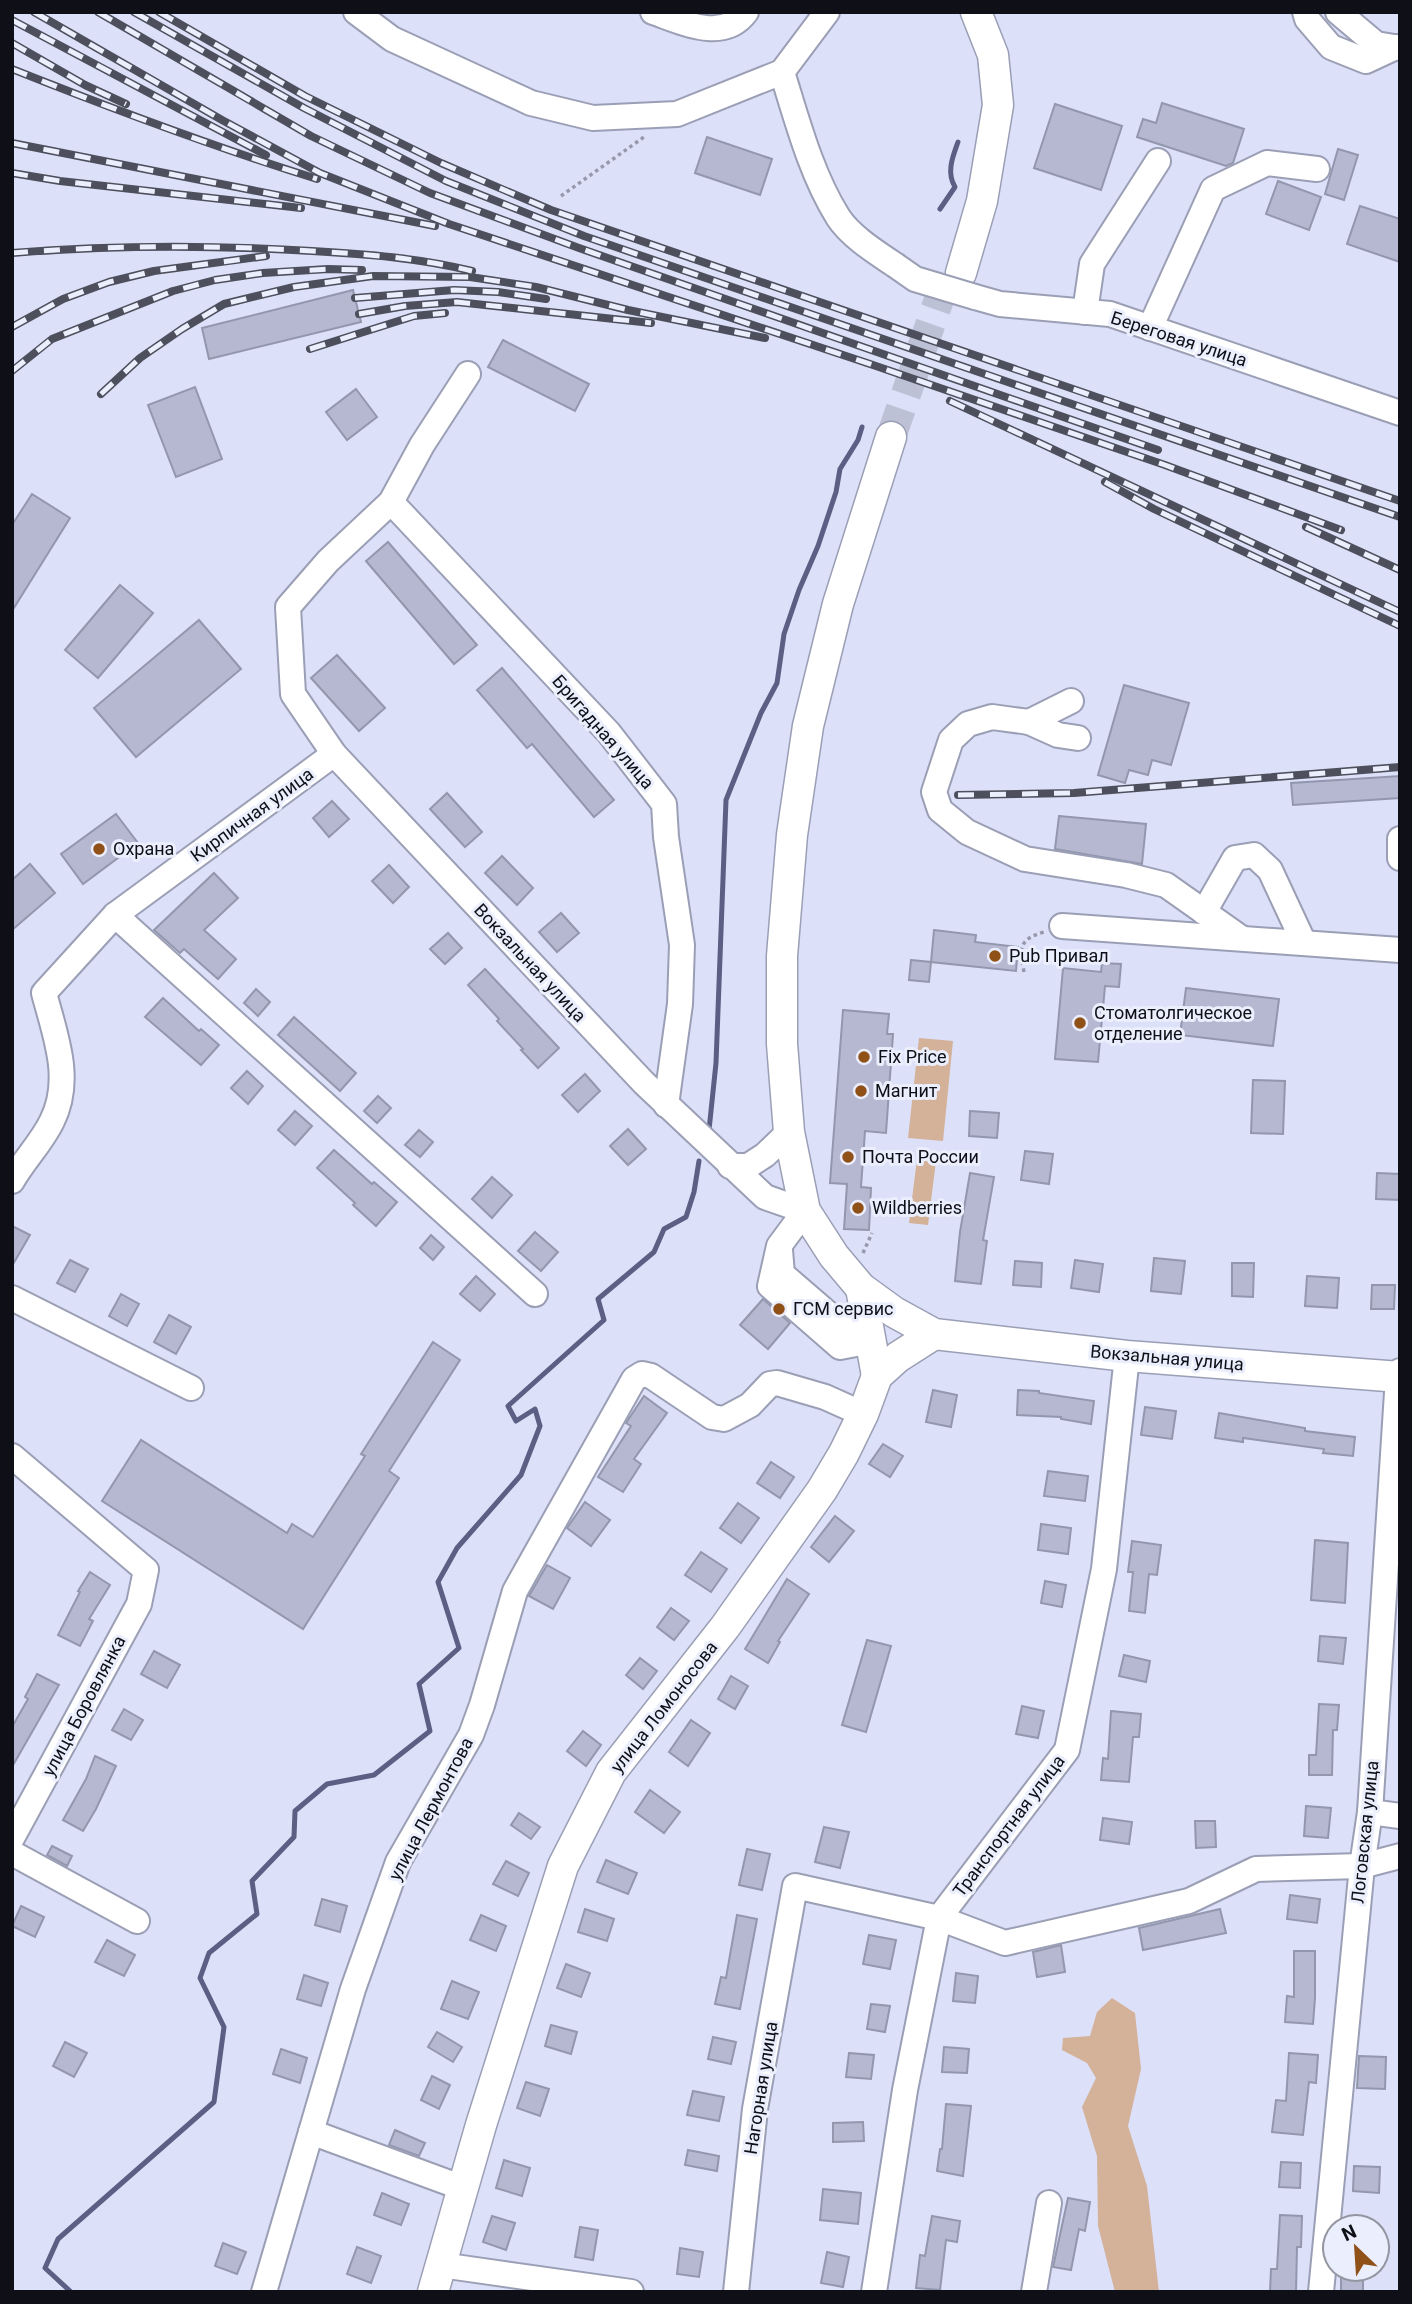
<svg xmlns="http://www.w3.org/2000/svg" width="1412" height="2304" font-family="Roboto,sans-serif">
<style>
.green{fill:#d4b199}
.lines{fill:none;stroke-linecap:round;stroke-linejoin:round}
.stream{stroke:#5a5f83;stroke-width:5}
.building{fill:#b5b8d0;stroke:#9397ae;stroke-width:2}
.major-tunnel{stroke:#bdc1d6;stroke-width:30;stroke-dasharray:30 15;stroke-linecap:butt}
.minor-casing{stroke:#9b9fb5;stroke-width:28}
.major-casing{stroke:#9b9fb5;stroke-width:33}
.path{stroke:#9699ac;stroke-width:3.5;stroke-dasharray:3.5 3.5;stroke-linecap:butt}
.minor{stroke:#fff;stroke-width:24}
.major{stroke:#fff;stroke-width:30}
.rail-casing{stroke:#4d4f5c;stroke-width:8}
.rail{stroke:#ebeefc;stroke-width:5;stroke-dasharray:16;stroke-linecap:butt}
.minor-bridge-casing{stroke:#9b9fb5;stroke-width:28;stroke-linecap:butt}
.minor-bridge{stroke:#fff;stroke-width:24}
.poi-dot{fill:#905119;stroke:#ebeefc;stroke-width:2.5}
.labels{text-anchor:middle;stroke-width:6;stroke-linejoin:round;paint-order:stroke}
.street-label{font-size:18px;fill:#0e0f17;stroke:#ebeefc}
.poi-label{font-size:18px;fill:#0e0f17;stroke:#ebeefc;text-anchor:start}
</style>
<rect width="100%" height="100%" fill="#dce0f8"/>
<g class="green">
<path d="M919 1038 953 1041 943 1141 908 1138Z"/>
<path d="M917 1159 936 1161 928 1225 909 1223Z"/>
<path d="M1112 1998 1135 2013 1141 2069 1128 2126 1147 2186 1159 2292H1115L1098 2226 1097 2156 1082 2107 1096 2078 1087 2063 1062 2050 1063 2038 1090 2036 1097 2012Z"/>
</g>
<g class="lines">
<g class="stream">
<path d="M940 209 955 187C946 172 953 156 958 142"/>
<path d="M709 1130 716 1063 726 800 761 713 777 683 784 634 799 590 818 546 836 492 840 469 858 440 862 427"/>
<path d="M71 2292 45 2268 58 2239 214 2102 224 2027 200 1978 209 1953 257 1914 252 1881 294 1837 295 1811 327 1784 374 1775 430 1731 419 1684 459 1648 438 1582 457 1548 521 1475 540 1426 535 1409 516 1421 508 1406 604 1320 598 1299 654 1252 664 1229 686 1217 694 1192 699 1161"/>
</g>
</g>
<g class="building">
<path d="M1162 103 1244 129 1233 163 1226 166 1137 137 1143 119 1156 123Z"/>
<path d="M1055 104 1122 126 1101 190 1034 168Z"/>
<path d="M707 137 772 159 760 195 695 173Z"/>
<path d="M1338 149 1358 155 1344 200 1325 194Z"/>
<path d="M1278 181 1321 197 1309 230 1266 214Z"/>
<path d="M1360 206 1400 219V262L1347 244Z"/>
<path d="M353 290 361 322 209 359 202 328Z"/>
<path d="M503 340 589 384 575 411 488 367Z"/>
<path d="M195 387 222 459 176 477 148 405Z"/>
<path d="M356 389 377 417 347 440 326 412Z"/>
<path d="M32 494 70 518 12 611V525Z"/>
<path d="M388 542 477 645 454 664 366 561Z"/>
<path d="M120 585 153 613 98 678 65 650Z"/>
<path d="M199 620 241 669 136 757 94 708Z"/>
<path d="M337 655 385 708 359 731 311 678Z"/>
<path d="M502 668 614 800 594 817 532 744 527 748 477 690Z"/>
<path d="M1124 685 1189 703 1171 765 1152 760 1148 775 1129 770 1125 783 1098 775Z"/>
<path d="M1400 776V798L1293 805 1291 783Z"/>
<path d="M447 793 482 832 465 847 430 809Z"/>
<path d="M332 801 349 819 329 837 313 818Z"/>
<path d="M116 814 138 843 83 884 61 854Z"/>
<path d="M1059 816 1146 824 1142 864 1055 849Z"/>
<path d="M502 856 533 888 517 905 485 873Z"/>
<path d="M30 864 55 893 12 930V880Z"/>
<path d="M389 865 409 887 393 903 372 881Z"/>
<path d="M214 873 238 898 204 930 236 959 218 979 184 949 180 953 154 930Z"/>
<path d="M561 913 579 933 557 952 539 932Z"/>
<path d="M934 930 976 935 975 942 1018 947 1016 971 931 962Z"/>
<path d="M448 933 462 948 445 964 430 949Z"/>
<path d="M911 960 931 962 929 982 909 980Z"/>
<path d="M1102 963 1121 964 1119 987 1105 986 1098 1062 1055 1059 1063 968 1101 972Z"/>
<path d="M485 969 559 1048 538 1068 521 1050 523 1049 497 1021 499 1019 468 985Z"/>
<path d="M1186 988 1279 999 1273 1046 1180 1035Z"/>
<path d="M256 989 270 1002 258 1016 244 1003Z"/>
<path d="M163 998 199 1031 201 1029 219 1045 201 1065 145 1017Z"/>
<path d="M843 1010 889 1014 887 1034H893L886 1133 865 1131 861 1187 871 1188 869 1230 844 1229 847 1184 830 1183Z"/>
<path d="M294 1017 356 1073 340 1091 278 1035Z"/>
<path d="M247 1071 263 1086 248 1104 231 1088Z"/>
<path d="M585 1074 600 1091 578 1112 562 1095Z"/>
<path d="M1253 1080 1285 1081 1283 1134 1251 1133Z"/>
<path d="M378 1096 391 1108 377 1123 364 1111Z"/>
<path d="M295 1111 312 1126 295 1145 278 1130Z"/>
<path d="M970 1111 999 1113 997 1138 969 1136Z"/>
<path d="M628 1129 646 1149 628 1165 610 1146Z"/>
<path d="M419 1130 433 1142 420 1157 405 1145Z"/>
<path d="M334 1150 372 1184 374 1182 397 1202 376 1226 353 1205 355 1203 317 1168Z"/>
<path d="M1025 1151 1053 1154 1049 1184 1021 1180Z"/>
<path d="M970 1173 994 1177 983 1240 987 1241 981 1284 955 1281 960 1232Z"/>
<path d="M1377 1173 1400 1174V1200L1376 1199Z"/>
<path d="M492 1177 512 1195 492 1218 472 1199Z"/>
<path d="M12 1226 30 1235 12 1266Z"/>
<path d="M535 1232 558 1252 541 1271 518 1251Z"/>
<path d="M431 1235 444 1247 433 1260 420 1248Z"/>
<path d="M1154 1258 1185 1261 1181 1294 1151 1291Z"/>
<path d="M70 1260 88 1269 75 1292 57 1283Z"/>
<path d="M1075 1260 1103 1264 1099 1292 1071 1288Z"/>
<path d="M1015 1261 1042 1263 1041 1287 1013 1285Z"/>
<path d="M1232 1263H1254L1253 1297 1232 1296Z"/>
<path d="M476 1276 495 1294 480 1311 460 1294Z"/>
<path d="M1307 1276 1339 1278 1337 1308 1305 1306Z"/>
<path d="M1372 1285H1395L1394 1309H1371Z"/>
<path d="M121 1294 139 1304 127 1326 109 1316Z"/>
<path d="M763 1299 790 1323 768 1349 740 1325Z"/>
<path d="M169 1315 191 1327 176 1354 154 1342Z"/>
<path d="M433 1342 460 1360 389 1471 399 1478 303 1629 102 1501 141 1440 287 1533 292 1524 313 1537 365 1456 361 1454Z"/>
<path d="M933 1390 957 1395 951 1427 926 1422Z"/>
<path d="M1018 1390 1039 1391V1393L1094 1401 1091 1424 1061 1419V1417L1017 1415Z"/>
<path d="M644 1396 667 1413 634 1459 641 1464 623 1492 598 1477 631 1426 626 1423Z"/>
<path d="M1145 1407 1176 1411 1172 1439 1141 1435Z"/>
<path d="M1219 1413 1305 1428V1431L1355 1437 1353 1456 1323 1453 1324 1449 1243 1438V1442L1215 1438Z"/>
<path d="M883 1444 903 1456 890 1477 869 1464Z"/>
<path d="M771 1462 794 1477 780 1498 757 1483Z"/>
<path d="M1048 1471 1088 1476 1085 1501 1044 1496Z"/>
<path d="M585 1502 610 1520 591 1546 567 1528Z"/>
<path d="M738 1503 759 1518 741 1543 720 1528Z"/>
<path d="M835 1516 854 1531 829 1562 811 1547Z"/>
<path d="M1041 1524 1071 1528 1068 1554 1038 1550Z"/>
<path d="M1315 1540 1348 1543 1345 1603 1311 1600Z"/>
<path d="M1132 1541 1161 1545 1157 1575 1149 1574 1145 1613 1129 1611 1133 1572H1128Z"/>
<path d="M701 1552 727 1569 711 1592 685 1575Z"/>
<path d="M547 1565 570 1578 553 1609 529 1596Z"/>
<path d="M90 1572 110 1585 89 1619 93 1621 80 1646 58 1635 80 1592 78 1591Z"/>
<path d="M787 1579 809 1594 778 1641 780 1642 768 1663 745 1649Z"/>
<path d="M1045 1581 1066 1585 1062 1607 1041 1603Z"/>
<path d="M671 1608 689 1621 674 1640 657 1627Z"/>
<path d="M1320 1636 1346 1638 1343 1664 1318 1661Z"/>
<path d="M867 1640 891 1646 866 1732 842 1725Z"/>
<path d="M154 1651 180 1665 167 1688 141 1674Z"/>
<path d="M1124 1655 1150 1661 1146 1682 1119 1676Z"/>
<path d="M640 1658 657 1671 643 1689 626 1675Z"/>
<path d="M37 1674 59 1685 12 1767V1727L28 1699 25 1697Z"/>
<path d="M731 1676 748 1686 735 1709 718 1699Z"/>
<path d="M1319 1704 1339 1705 1337 1730H1333L1332 1775H1309V1755H1316Z"/>
<path d="M1022 1706 1044 1711 1038 1738 1016 1734Z"/>
<path d="M124 1709 143 1720 131 1740 112 1730Z"/>
<path d="M1111 1711 1141 1714 1139 1737H1133L1129 1782 1101 1780 1103 1758 1108 1759Z"/>
<path d="M691 1720 710 1733 688 1766 669 1752Z"/>
<path d="M583 1731 601 1745 586 1766 567 1751Z"/>
<path d="M95 1756 116 1766 96 1809 83 1831 63 1820 86 1779Z"/>
<path d="M650 1790 680 1812 664 1833 635 1812Z"/>
<path d="M1306 1806 1331 1808 1328 1838 1304 1836Z"/>
<path d="M519 1813 540 1827 531 1839 511 1825Z"/>
<path d="M1103 1818 1132 1822 1129 1844 1100 1840Z"/>
<path d="M1195 1821H1215L1216 1847 1196 1848Z"/>
<path d="M824 1827 849 1832 840 1868 815 1862Z"/>
<path d="M52 1846 72 1856 67 1866 47 1855Z"/>
<path d="M747 1849 770 1854 762 1890 739 1885Z"/>
<path d="M606 1860 637 1873 628 1894 597 1882Z"/>
<path d="M506 1861 529 1873 518 1896 493 1884Z"/>
<path d="M1290 1895 1320 1899 1317 1923 1287 1919Z"/>
<path d="M322 1899 347 1906 340 1932 315 1925Z"/>
<path d="M21 1906 44 1917 35 1937 12 1926Z"/>
<path d="M585 1909 614 1919 607 1941 578 1932Z"/>
<path d="M1220 1909 1226 1933 1143 1950 1139 1928Z"/>
<path d="M481 1915 506 1926 496 1951 470 1940Z"/>
<path d="M737 1915 757 1919 740 2009 715 2004 721 1977 726 1978Z"/>
<path d="M869 1935 896 1940 890 1969 863 1964Z"/>
<path d="M107 1940 135 1955 124 1976 95 1962Z"/>
<path d="M1061 1945 1065 1972 1037 1977 1033 1952Z"/>
<path d="M1294 1951H1315V1998L1313 2024 1285 2022 1287 1996 1294 1997Z"/>
<path d="M566 1964 590 1973 581 1997 557 1988Z"/>
<path d="M956 1973 978 1976 975 2003 953 2001Z"/>
<path d="M304 1975 328 1983 321 2006 297 1999Z"/>
<path d="M452 1981 479 1992 468 2019 441 2009Z"/>
<path d="M871 2004 890 2006 885 2032 867 2029Z"/>
<path d="M551 2025 577 2032 571 2054 545 2046Z"/>
<path d="M437 2032 462 2047 453 2062 428 2047Z"/>
<path d="M713 2037 736 2042 731 2064 708 2059Z"/>
<path d="M65 2042 87 2053 74 2077 53 2066Z"/>
<path d="M944 2047 969 2049 967 2073 942 2072Z"/>
<path d="M281 2049 307 2058 300 2083 273 2074Z"/>
<path d="M849 2053 874 2055 871 2079 846 2077Z"/>
<path d="M1289 2053 1318 2055 1316 2083 1309 2082 1303 2135 1272 2132 1276 2100 1286 2101Z"/>
<path d="M1359 2056 1386 2057 1385 2089 1357 2088Z"/>
<path d="M432 2076 450 2085 439 2109 421 2100Z"/>
<path d="M526 2082 549 2089 540 2116 517 2108Z"/>
<path d="M693 2091 724 2097 719 2121 687 2115Z"/>
<path d="M946 2104 971 2106 963 2176 937 2171 940 2149H942Z"/>
<path d="M863 2122 864 2141 833 2142V2123Z"/>
<path d="M395 2130 425 2143 419 2156 389 2145Z"/>
<path d="M688 2150 719 2156 717 2171 685 2165Z"/>
<path d="M504 2160 530 2168 522 2196 496 2188Z"/>
<path d="M1281 2162 1301 2163 1300 2188 1279 2187Z"/>
<path d="M1354 2166 1380 2167 1379 2193 1353 2191Z"/>
<path d="M823 2189 861 2193 858 2224 820 2220Z"/>
<path d="M382 2193 409 2204 401 2225 374 2215Z"/>
<path d="M1068 2198 1090 2202 1085 2231 1079 2229 1071 2270 1053 2267Z"/>
<path d="M1280 2215 1302 2216 1301 2247H1297L1296 2292H1270L1271 2269H1277Z"/>
<path d="M492 2216 515 2223 506 2250 483 2242Z"/>
<path d="M932 2216 960 2221 957 2242 946 2240 940 2290 916 2288 920 2255 925 2256Z"/>
<path d="M580 2227 598 2230 593 2260 575 2257Z"/>
<path d="M223 2243 246 2252 237 2274 215 2266Z"/>
<path d="M357 2247 381 2256 371 2283 347 2274Z"/>
<path d="M680 2248 703 2252 699 2277 677 2274Z"/>
<path d="M827 2252 849 2257 843 2287 821 2283Z"/>
<path d="M1341 2277 1363 2278V2292H1341Z"/>
</g>
<g class="lines">
<path class="major-tunnel" d="M891 437 950 268"/>
<defs>
<g id="minor">
<path d="M356 12 392 39 531 103 593 118 677 114 782 72 827 12"/>
<path d="M653 12C682 22 723 43 746 12"/>
<path d="M1305 12 1307 19 1331 47 1366 61 1396 47"/>
<path d="M1338 12 1376 44 1400 48"/>
<path d="M782 72C797 120 811 174 838 217 850 236 877 253 895 265"/>
<path d="M975 297 1000 304 1110 314 1400 413"/>
<path d="M1085 312 1092 264 1158 161"/>
<path d="M1150 328 1213 189 1267 163 1317 169"/>
<path d="M468 374 422 445 391 502 328 561 288 607 293 694 334 754 644 1083 765 1197 805 1211 779 1246 770 1286 840 1347 872 1341"/>
<path d="M391 502 609 733 664 804 666 837 682 945 680 1004 666 1105"/>
<path d="M1029 722 1071 701"/>
<path d="M1078 738 1058 735 1029 722 992 717 968 724 951 740 934 792 940 810 967 832 1025 859 1126 875 1166 885 1241 938"/>
<path d="M1400 839V858"/>
<path d="M1204 912 1235 858 1254 855 1270 870 1304 943"/>
<path d="M115 915 535 1294"/>
<path d="M1062 926 1400 950"/>
<path d="M730 1166H748L765 1155 789 1132"/>
<path d="M12 1181C24 1160 42 1142 52 1121 73 1079 55 1035 44 993L115 915 334 754"/>
<path d="M780 1250 782 1274 862 1343"/>
<path d="M12 1298 191 1388"/>
<path d="M12 1456 146 1570 139 1604 12 1838"/>
<path d="M1370 1812 1400 1816"/>
<path d="M12 1853 137 1921"/>
<path d="M311 2132 463 2188"/>
<path d="M441 2265 631 2292"/>
<path d="M264 2292 353 1989 398 1862 471 1735 482 1705 515 1591 634 1379 642 1374 651 1376 712 1417 724 1419 750 1405 770 1384 777 1383 825 1397 863 1414"/>
<path d="M736 2292 755 2109 795 1886 939 1918 1005 1943 1189 1901 1256 1869 1362 1866 1400 1856"/>
<path d="M874 2292 905 2090 939 1918 1067 1750 1104 1569 1127 1356"/>
<path d="M1034 2292 1049 2203"/>
<path d="M1321 2292 1362 1866 1370 1812 1398 1377 1400 1371"/>
</g>
<g id="major">
<path d="M961 273 982 201 998 105 993 55 976 12"/>
<path d="M891 437 838 604 808 726 792 835 782 956V1044L789 1132 805 1211 834 1256 861 1288 894 1312 934 1334 1127 1356 1400 1377"/>
<path d="M861 1288 877 1376"/>
<path d="M433 2292 481 2125 563 1866 611 1772 725 1627 822 1490 844 1453 863 1414 877 1376 898 1357 934 1334"/>
</g>
</defs>
<use href="#minor" class="minor-casing"/>
<use href="#major" class="major-casing"/>
<g class="path">
<path d="M561 196 644 137"/>
<path d="M1024 972C1019 948 1019 939 1044 932"/>
<path d="M863 1253 872 1233"/>
</g>
<use href="#minor" class="minor"/>
<use href="#major" class="major"/>
<defs>
<g id="rail">
<path d="M34 12 222 120 320 173 449 224 873 365 1165 465 1341 530"/>
<path d="M98 12 311 136 430 193 579 248 1158 450"/>
<path d="M134 12 304 108 446 181 584 236 1400 517"/>
<path d="M159 12 305 96 441 163 551 210 1400 501"/>
<path d="M12 20 266 155"/>
<path d="M12 43 85 85 126 104"/>
<path d="M12 69C113 109 214 147 317 179"/>
<path d="M12 143 435 226"/>
<path d="M12 173 60 181 301 208"/>
<path d="M12 253C112 245 213 245 312 251 366 254 419 258 472 271"/>
<path d="M355 298 454 290 498 292 546 299"/>
<path d="M359 314 405 306 457 302 651 323"/>
<path d="M12 327 63 299 109 282 154 271 266 256"/>
<path d="M310 349 414 316 445 313"/>
<path d="M12 371 52 339 173 291 215 280 263 273 328 269 362 270"/>
<path d="M101 394 140 358 182 329 224 304 294 287 373 276 470 277 536 287 628 310 765 338"/>
<path d="M950 401 1400 612"/>
<path d="M1105 482 1154 509 1400 626"/>
<path d="M1306 527 1400 570"/>
<path d="M958 795 1074 793 1400 767"/>
</g>
</defs>
<use href="#rail" class="rail-casing"/>
<use href="#rail" class="rail"/>
<defs>
<path id="minor-bridge" d="M895 265 915 279 975 297"/>
</defs>
<use href="#minor-bridge" class="minor-bridge-casing"/>
<use href="#minor-bridge" class="minor-bridge"/>
</g>
<g class="poi-dot">
<circle cx="99" cy="849" r="7"/>
<circle cx="995" cy="956" r="7"/>
<circle cx="1080" cy="1023" r="7"/>
<circle cx="864" cy="1057" r="7"/>
<circle cx="861" cy="1091" r="7"/>
<circle cx="848" cy="1157" r="7"/>
<circle cx="858" cy="1208" r="7"/>
<circle cx="779" cy="1309" r="7"/>
</g>
<g class="labels">
<g class="street-label">
<text transform="translate(1179 339) rotate(18)" y="6">Береговая улица</text>
<text transform="translate(603 732) rotate(49)" y="6">Бригадная улица</text>
<text transform="translate(252 815) rotate(-36)" y="6">Кирпичная улица</text>
<text transform="translate(530 963) rotate(47)" y="6">Вокзальная улица</text>
<text transform="translate(1167 1358) rotate(5)" y="6">Вокзальная улица</text>
<text transform="translate(84 1706) rotate(-62)" y="6">улица Боровлянка</text>
<text transform="translate(664 1707) rotate(-52)" y="6">улица Ломоносова</text>
<text transform="translate(431 1809) rotate(-62)" y="6">улица Лермонтова</text>
<text transform="translate(1009 1826) rotate(-53)" y="6">Транспортная улица</text>
<text transform="translate(1365 1832) rotate(-84)" y="6">Логовская улица</text>
<text transform="translate(761 2088) rotate(-81)" y="6">Нагорная улица</text>
</g>
<g class="poi-label">
<text x="113" y="855">Охрана</text>
<text x="1009" y="962">Pub Привал</text>
<text x="1094" y="1019">Стоматолгическое<tspan x="1094" dy="21">отделение</tspan></text>
<text x="878" y="1063">Fix Price</text>
<text x="875" y="1097">Магнит</text>
<text x="862" y="1163">Почта России</text>
<text x="872" y="1214">Wildberries</text>
<text x="793" y="1315">ГСМ сервис</text>
</g>
</g>
<rect width="1412" height="2304" fill="none" stroke="#0e0f17" stroke-width="28"/>
<g transform="translate(1356 2248) rotate(335)"><circle r="33" fill="#ebeefc" stroke="#9395a0" stroke-width="2"/>
<path d="M0-5L12 26L0 18L-12 26Z" fill="#905119"/>
<text y="-10" font-size="19" font-weight="bold" text-anchor="middle" fill="#0e0f17">N</text>
</g>
</svg>
